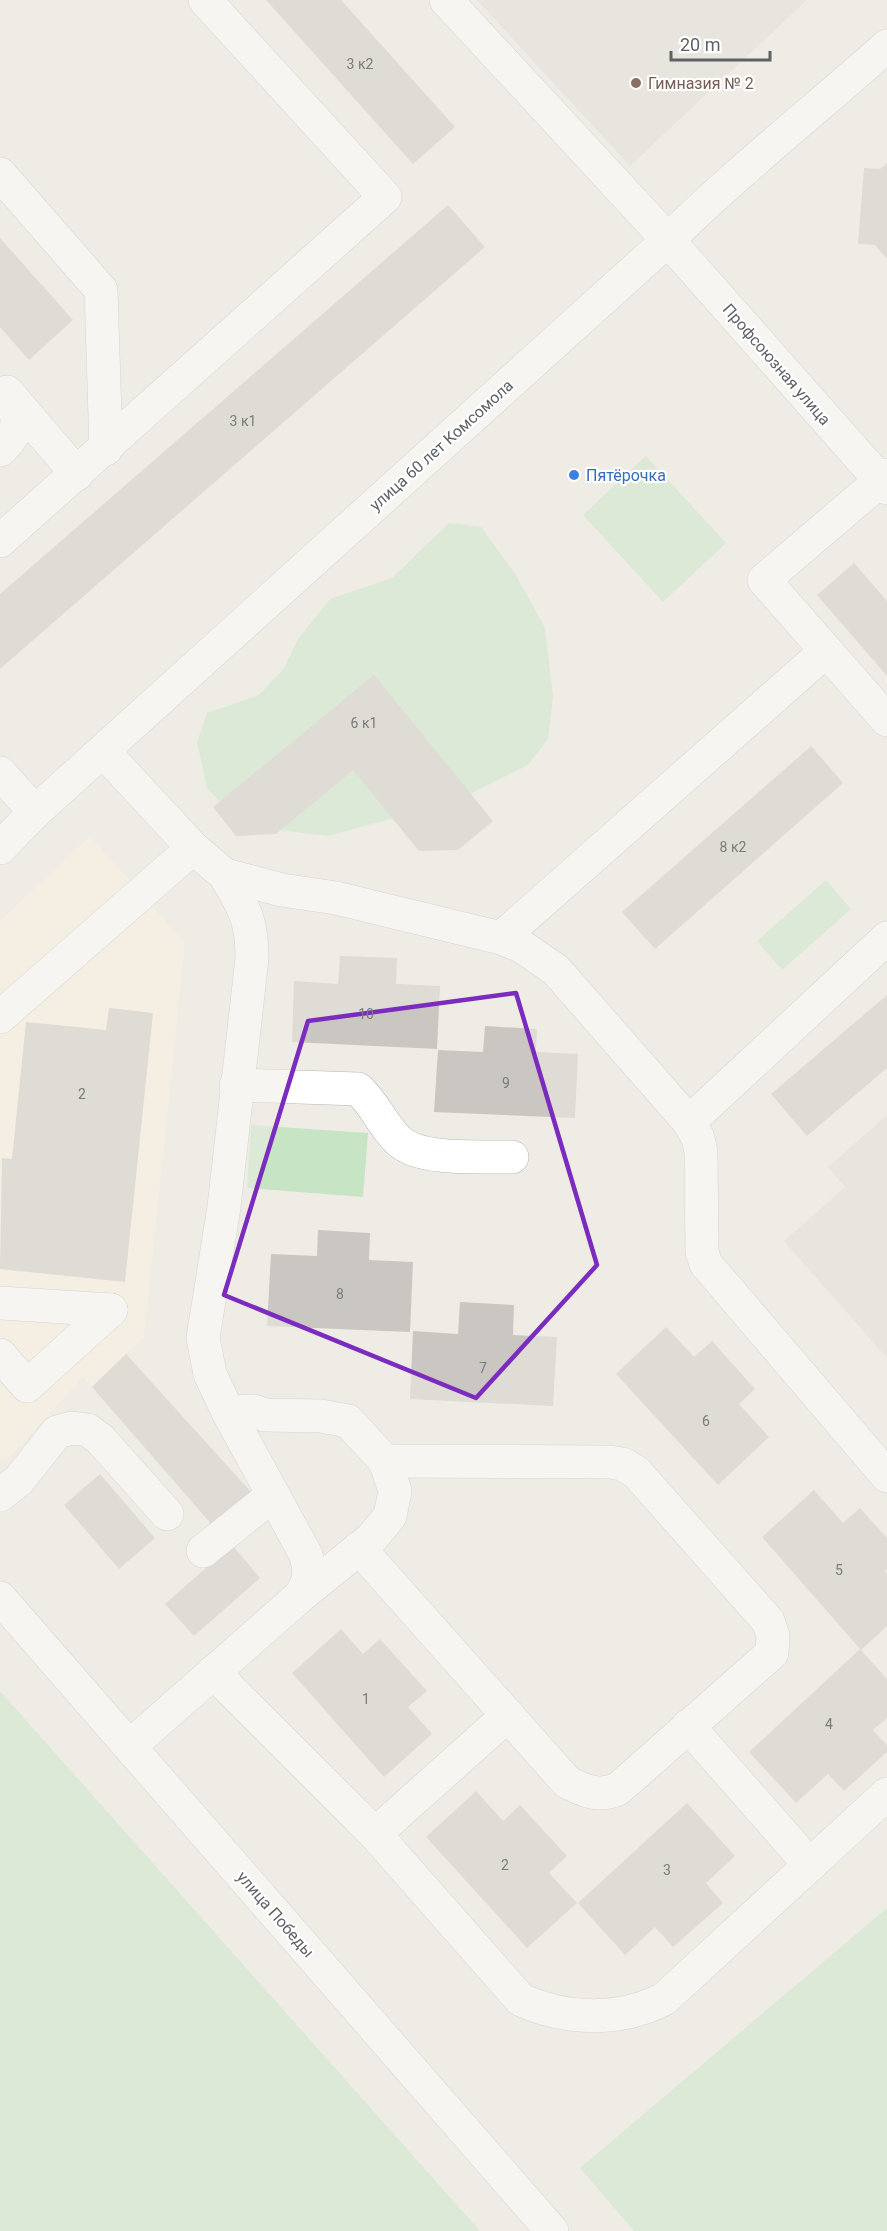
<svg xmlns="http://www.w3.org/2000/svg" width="887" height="2231" font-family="Roboto,sans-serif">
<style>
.commercial{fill:#fbf2de}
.education{fill:#dfdbd4}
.green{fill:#c7e4c5}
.building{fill:#cac7c2}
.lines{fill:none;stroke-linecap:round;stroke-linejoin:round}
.minor-casing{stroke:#b3b6ba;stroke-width:34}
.minor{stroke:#fff;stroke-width:33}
.marked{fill:none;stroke:#7b2cbf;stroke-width:4.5;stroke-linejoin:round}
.education-dot{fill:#8d6e63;stroke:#fff;stroke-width:2}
.shop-dot{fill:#3f7fe0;stroke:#fff;stroke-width:2}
.labels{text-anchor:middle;stroke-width:4.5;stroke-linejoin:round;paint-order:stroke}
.number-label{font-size:14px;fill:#797b7c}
.education-label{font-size:16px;fill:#785e54;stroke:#fff;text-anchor:start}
.street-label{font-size:16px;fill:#5e6265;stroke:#fff}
.shop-label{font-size:16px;fill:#366cbe;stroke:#fff;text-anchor:start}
</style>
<rect width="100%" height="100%" fill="#efece6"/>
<path class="commercial" d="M90 836 185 943 144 1337 92 1387 83 1377 5 1462 0 1456V921Z"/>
<g class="education">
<path d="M477 0H807L630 166Z"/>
<path d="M887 1115V1358L784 1241 845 1187 828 1167Z"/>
</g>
<g class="green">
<path d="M646 456 726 543 663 602 583 515Z"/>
<path d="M449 523 481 527 516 575 545 628 553 697 548 739 528 765 456 801 328 836 271 829 233 816 207 788 197 742 207 713 259 695 284 668 298 639 330 599 392 578Z"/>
<path d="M826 880 851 909 782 970 757 941Z"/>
<path d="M251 1125 368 1133 363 1197 247 1188Z"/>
<path d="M0 1691 480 2231H0Z"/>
<path d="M887 1908V2231H634L580 2168Z"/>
</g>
<g class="building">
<path d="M266 0H341L455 127 413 164Z"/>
<path d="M887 163V259L875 245 858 244 864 168 880 169Z"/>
<path d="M448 205 485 247 0 669V594Z"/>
<path d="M0 238 73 320 29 360 0 327Z"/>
<path d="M854 563 887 601V676L817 595Z"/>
<path d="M374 675 493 821 458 850 419 851 353 770 276 834 236 836 213 807Z"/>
<path d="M811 746 843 783 655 949 622 912Z"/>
<path d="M340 956 397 958 396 984 440 986 437 1049 292 1042 294 981 338 984Z"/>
<path d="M887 995V1068L807 1136 771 1094Z"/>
<path d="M109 1008 153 1013 125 1282 0 1269 2 1158 12 1159 26 1022 106 1030Z"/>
<path d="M485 1026 537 1029 536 1052 578 1054 575 1118 434 1112 438 1050 483 1052Z"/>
<path d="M318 1230 370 1233 369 1260 413 1262 410 1332 267 1326 271 1254 317 1256Z"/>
<path d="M460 1302 514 1305 513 1335 557 1337 553 1406 410 1399 413 1331 458 1334Z"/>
<path d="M666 1327 694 1357 712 1341 755 1389 739 1404 769 1437 718 1485 616 1374Z"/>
<path d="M126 1354 252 1493 213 1526 92 1387Z"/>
<path d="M100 1474 155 1538 119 1569 64 1505Z"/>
<path d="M814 1490 843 1523 860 1508 887 1538V1569L885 1571 887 1574V1626L861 1650 762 1537Z"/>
<path d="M232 1545 260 1578 194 1636 165 1604Z"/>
<path d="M341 1629 363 1654 380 1639 427 1691 408 1707 432 1734 384 1777 292 1673Z"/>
<path d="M860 1649 887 1679V1718L873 1730 887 1745V1752L844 1791 828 1774 796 1803 749 1752Z"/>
<path d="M476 1791 503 1821 520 1805 567 1856 549 1873 577 1903 527 1948 426 1837Z"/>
<path d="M687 1803 735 1856 706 1883 723 1903 673 1947 655 1927 625 1955 578 1903Z"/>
</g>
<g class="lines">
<defs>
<g id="minor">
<path d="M446 0 668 240 887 488"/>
<path d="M0 174 101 290 106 449"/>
<path d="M7 392 77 474"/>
<path d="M0 450C21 431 21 419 8 394"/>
<path d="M887 475 764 580 887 720"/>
<path d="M0 541 385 197 205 0"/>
<path d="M103 751 193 848 225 875 282 890 336 898 501 938 521 946 556 970 689 1122 698 1138 701 1152 702 1252 706 1264 887 1476"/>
<path d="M0 773 35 812"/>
<path d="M0 848 35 812 668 240C737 172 814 111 887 46"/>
<path d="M501 938 826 651"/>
<path d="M0 1017 193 848"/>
<path d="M236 1085 358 1089C375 1104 382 1125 398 1140 420 1162 482 1156 512 1157"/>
<path d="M689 1122 887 938"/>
<path d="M0 1303 111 1310"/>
<path d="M0 1355 27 1386 111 1310"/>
<path d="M228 1412 254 1411 265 1415 321 1416 348 1421 385 1461 395 1491 390 1516 372 1538 299 1597"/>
<path d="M0 1495 19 1480 57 1432 72 1428 88 1430 101 1440 167 1514"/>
<path d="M359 1548 567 1782C586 1792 599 1797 618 1789L772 1653 773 1636 768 1621 637 1473 623 1464 609 1462 385 1461"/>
<path d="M203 1551 273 1495"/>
<path d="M0 1598 552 2231"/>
<path d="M213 1672 375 1834 521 2000C566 2020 619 2022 664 1999L887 1794"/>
<path d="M688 1726 810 1865"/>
<path d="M130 1746 299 1597C310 1583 310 1572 306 1555L228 1412 210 1374 203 1338 224 1207 252 958C252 919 244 908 225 875"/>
<path d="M375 1834 508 1715"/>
</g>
</defs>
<use href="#minor" class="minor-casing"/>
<use href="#minor" class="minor"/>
</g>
<path d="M0 0H887V2231H0ZM516 993 597 1265 476 1398 224 1295 308 1021Z" fill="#efece6" fill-opacity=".55" fill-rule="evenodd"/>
<path class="marked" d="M516 993 597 1265 476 1398 224 1295 308 1021Z"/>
<circle class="education-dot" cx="636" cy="83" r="6"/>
<circle class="shop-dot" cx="574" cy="475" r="6"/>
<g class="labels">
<g class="number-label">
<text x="360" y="69">3 к2</text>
<text x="243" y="426">3 к1</text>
<text x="364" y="728">6 к1</text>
<text x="733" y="852">8 к2</text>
<text x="366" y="1019">10</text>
<text x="506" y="1088">9</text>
<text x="82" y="1099">2</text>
<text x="340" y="1299">8</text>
<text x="483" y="1373">7</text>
<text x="706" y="1426">6</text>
<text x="839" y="1575">5</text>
<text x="366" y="1704">1</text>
<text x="829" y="1729">4</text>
<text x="505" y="1870">2</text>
<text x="667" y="1875">3</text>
</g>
<g class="education-label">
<text x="648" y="89">Гимназия № 2</text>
</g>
<g class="street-label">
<text transform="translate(777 364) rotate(49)" y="6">Профсоюзная улица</text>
<text transform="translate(441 445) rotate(-42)" y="6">улица 60 лет Комсомола</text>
<text transform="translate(276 1914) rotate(49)" y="6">улица Победы</text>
</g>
<g class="shop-label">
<text x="586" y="481">Пятёрочка</text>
</g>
</g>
<path d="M671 51v9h99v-9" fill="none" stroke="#5e6265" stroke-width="3"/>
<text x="680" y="51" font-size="18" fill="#5e6265" stroke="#ffffff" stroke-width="4.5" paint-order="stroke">20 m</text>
</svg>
